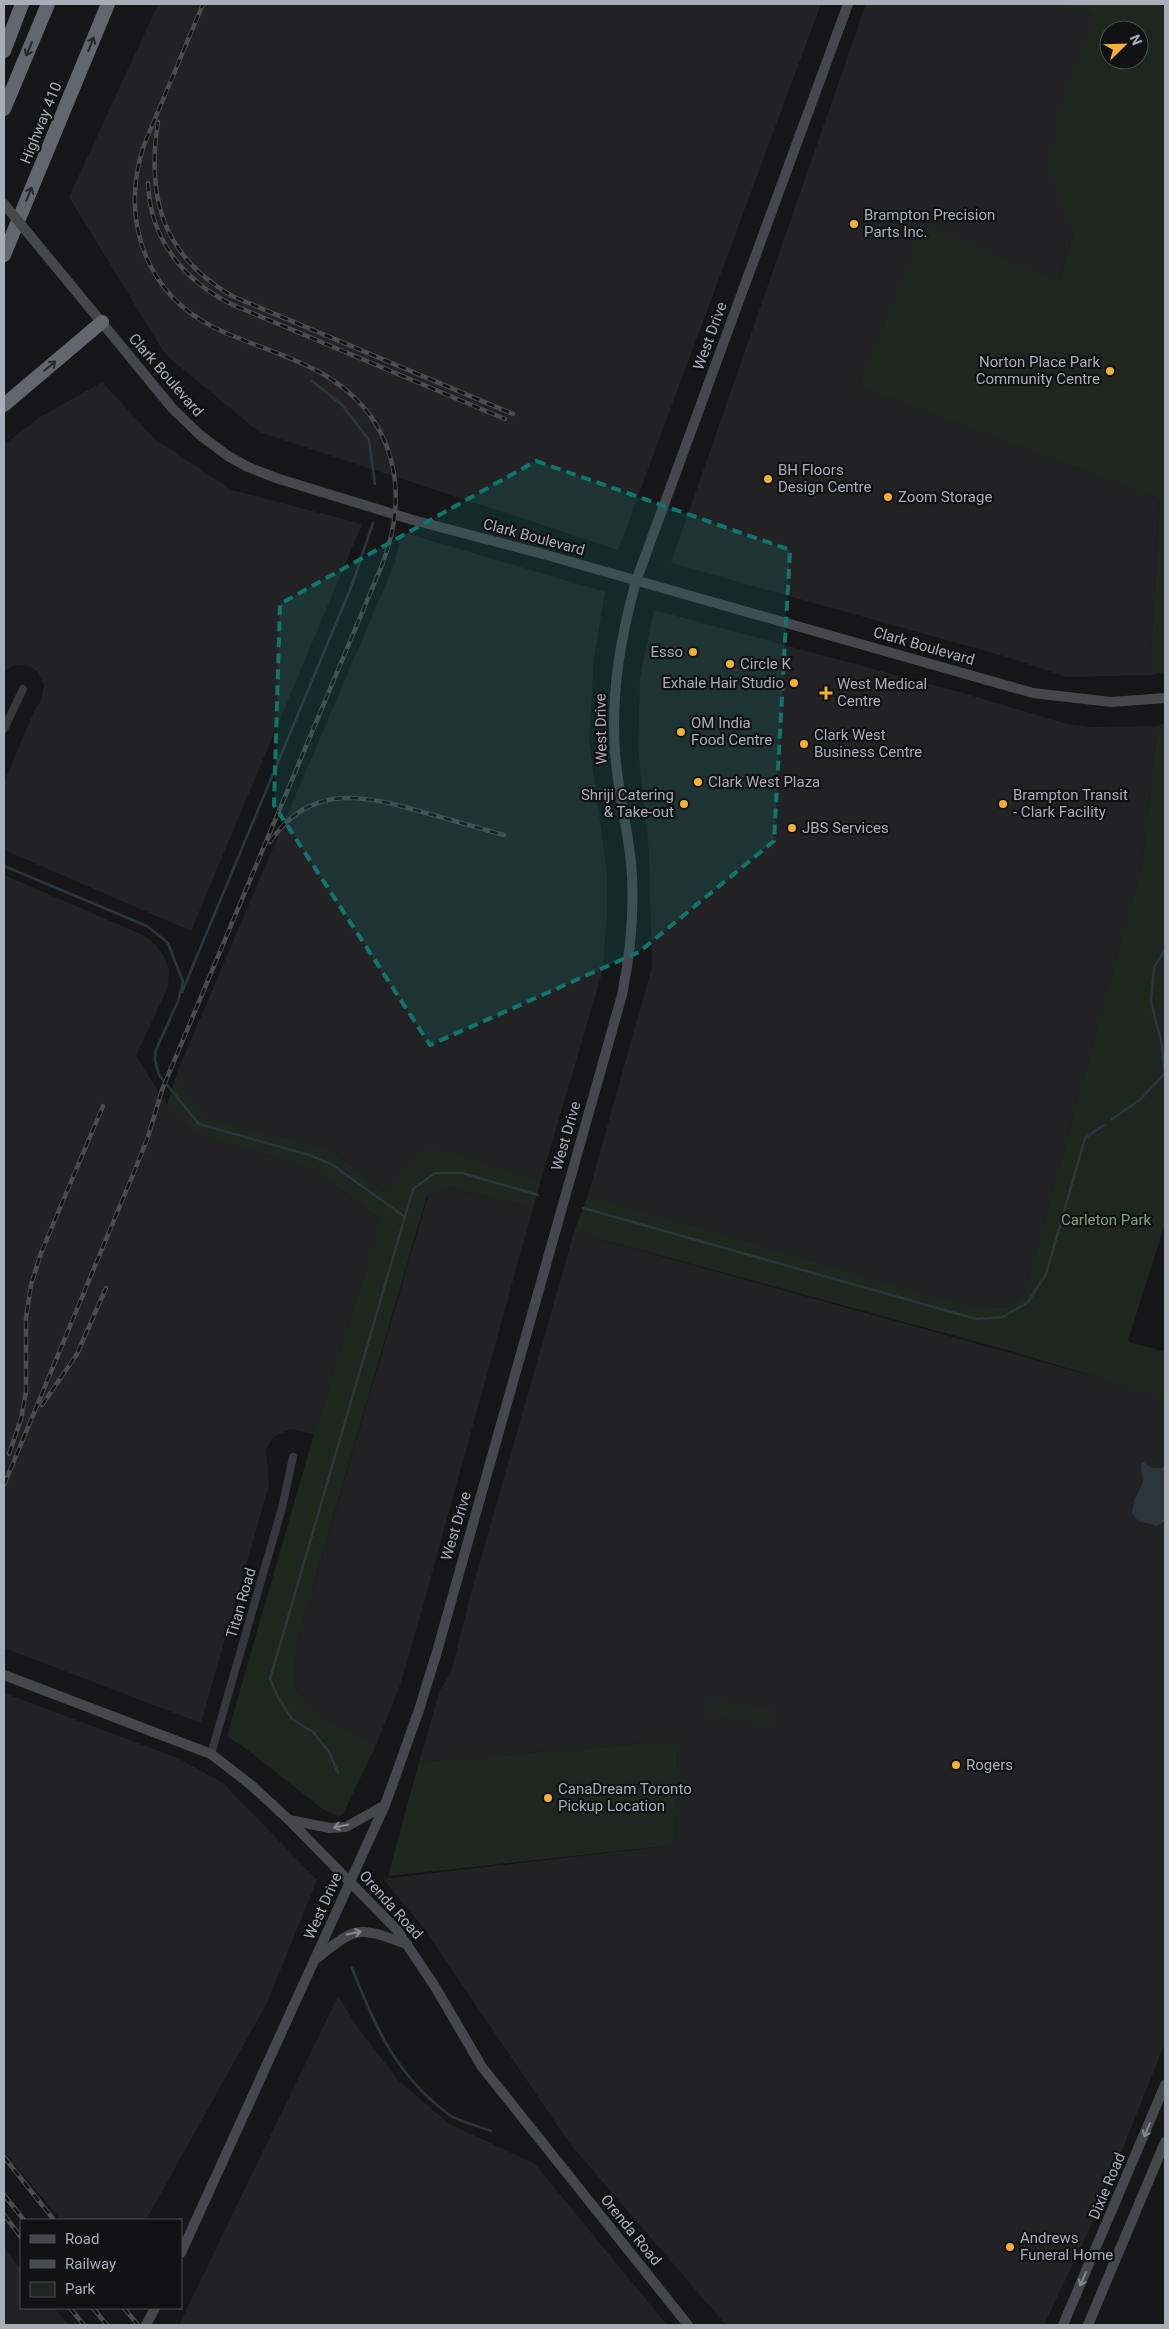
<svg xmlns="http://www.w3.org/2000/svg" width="1169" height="2329" font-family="Roboto,sans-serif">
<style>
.built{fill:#222225}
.green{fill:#1e261f;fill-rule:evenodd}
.water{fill:#2c353c}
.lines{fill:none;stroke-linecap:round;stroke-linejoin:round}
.stream{stroke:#2c353c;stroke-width:2.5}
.street{stroke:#37383d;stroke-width:8}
.secondary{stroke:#45474d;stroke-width:10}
.highway{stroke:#63666e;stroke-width:14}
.rail-casing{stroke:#4a4c52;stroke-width:4.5}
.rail{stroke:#111113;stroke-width:2.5;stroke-dasharray:8;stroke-linecap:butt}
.secondary-bridge{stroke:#45474d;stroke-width:10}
.oneway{stroke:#26262a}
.oneway2{stroke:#858993}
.marked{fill:#0f766e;fill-opacity:0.2;stroke:#0f766e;stroke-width:4;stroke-dasharray:10 6;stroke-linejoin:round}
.poi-dot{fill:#f2b134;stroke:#111113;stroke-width:2}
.labels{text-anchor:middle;stroke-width:4.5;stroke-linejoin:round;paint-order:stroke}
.street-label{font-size:15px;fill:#a8adb8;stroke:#111113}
.poi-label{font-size:15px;fill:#a8adb8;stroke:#111113;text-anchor:start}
.park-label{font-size:15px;fill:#7fa381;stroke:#111113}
</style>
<rect width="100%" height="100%" fill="#161618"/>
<g class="built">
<path d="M158 4H821L618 550 259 432 165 354 69 197Z"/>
<path d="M866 4H1067L1103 20 1079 212 1059 281 925 227 858 387 1159 499 1150 675 1067 677 1007 657 671 563Z"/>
<path d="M102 382 154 438 232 490 362 524 191 931 4 850V782L36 707 41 701 44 685 37 671 30 666 14 665 4 671V445L40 417Z"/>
<path d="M402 532 605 592 594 658 589 739 607 874V913L602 973 541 1180 464 1156 386 1193 330 1149 205 1117 176 1075 394 565Z"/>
<path d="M654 610 963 693 1067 724 1089 727 1157 726 1142 864 1025 1292 1007 1307 967 1305 588 1195 652 967 649 852 638 749 640 677Z"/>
<path d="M4 875 143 935 155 944 164 956 169 971 168 987 136 1056 167 1105 194 1134 315 1170 381 1220 314 1434 290 1429 273 1437 266 1449 269 1485 201 1723 4 1648Z"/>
<path d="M446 1187 533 1208 412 1645 399 1688 376 1745 318 1717 294 1686 295 1648 428 1196Z"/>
<path d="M574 1232 1165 1396V2043L1097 2213 1044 2325H726L570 2144 423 1927 383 1879 675 1845 678 1740 419 1762 440 1690 451 1672 472 1590Z"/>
<path d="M4 1693 178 1758 223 1783 317 1880 267 2003 146 2220H61L4 2152Z"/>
<path d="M338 1996 356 2025 398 2080 448 2123 535 2164 667 2325H179Z"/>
<path d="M4 2248 21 2269V2308H54L69 2325H4Z"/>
</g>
<g class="green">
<path d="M1067 4H1165V672L1150 675 1159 499 858 387 925 226 1059 281 1074 230 1062 203 1050 165 1062 104 1091 28 1092 15ZM1109 30H1139V60H1109Z"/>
<path d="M1165 723V1224L1128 1340 1130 1342 1165 1352V1398L1011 1351 574 1232 588 1195 967 1305 1007 1307 1025 1292 1142 864 1157 726Z"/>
<path d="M176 1075 205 1117 330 1149 386 1193 428 1149 464 1156 541 1180 533 1208 447 1187 427 1196 295 1648 294 1686 318 1717 376 1745 343 1814 338 1816 324 1810 241 1745 228 1738V1732L314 1434 381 1220 315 1170 194 1134 167 1105Z"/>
<path d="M707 1700 772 1709 771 1724 706 1714Z"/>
<path d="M678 1740 675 1845 388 1876 419 1762Z"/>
</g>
<path class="water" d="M1143 1462 1152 1468H1162L1165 1465V1521L1157 1526 1138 1521 1132 1513 1134 1501 1143 1482 1141 1465Z"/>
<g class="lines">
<g class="stream">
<path d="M312 381 342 405 369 440 375 484"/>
<path d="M4 866 147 926 168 943 183 982 178 1001 156 1050 155 1060 159 1075 199 1124 309 1155 331 1164 405 1217"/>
<path d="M182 992 352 585 373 523"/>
<path d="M1112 1119 1141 1099 1165 1073 1161 1041 1151 1002 1154 967 1165 950"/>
<path d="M583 1208 976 1319 1003 1317 1028 1302 1046 1274 1085 1138 1104 1125"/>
<path d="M338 1773 329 1752 313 1732 292 1719 278 1697 270 1679 413 1189 435 1173H462L538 1195"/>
<path d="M352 1968C375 2027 396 2075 448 2114 459 2122 478 2126 491 2131"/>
</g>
<g class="street">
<path d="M4 729 23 689"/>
<path d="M211 1754 282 1508 293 1457"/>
</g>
<g class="secondary">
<path d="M42 250 173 409 200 435 228 456 248 467 276 478 413 520 543 554 1033 693 1111 702 1165 698"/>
<path d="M4 1675 211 1754 251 1785 289 1820 397 1930 434 1985 482 2067 688 2325"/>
<path d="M289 1820 330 1828 346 1827 385 1805"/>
<path d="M317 1958C358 1925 358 1927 407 1944"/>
<path d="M181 2253 385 1805 418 1713 436 1655 622 995C631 951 635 907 631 862 627 826 618 790 615 753 611 692 620 640 636 581L848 4"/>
<path d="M146 2325 155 2308"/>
<path d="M1063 2325 1165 2085"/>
<path d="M1088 2325 1165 2142"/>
</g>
<g class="highway">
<path d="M4 51 22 4"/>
<path d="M4 109 48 4"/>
<path d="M4 255 108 4"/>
<path d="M4 405 102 322"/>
</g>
<defs>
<g id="rail">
<path d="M158 122C146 198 163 256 232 296L513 414"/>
<path d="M148 183C150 240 184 281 233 305L505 419"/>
<path d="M270 842C311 781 367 796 426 813 452 820 478 828 504 835"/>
<path d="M42 1405 77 1354 106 1288"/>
<path d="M9 1454 21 1419 26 1392V1318L31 1285 41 1253 103 1106"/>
<path d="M4 1485 134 1172 148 1137 162 1090 382 565C411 491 395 416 323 374 290 355 250 345 215 328 144 293 120 218 144 145L203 4"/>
<path d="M4 2157 54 2220"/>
<path d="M4 2195 24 2220"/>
<path d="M4 2215 21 2237"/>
<path d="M70 2308 84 2325"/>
<path d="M93 2308 107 2325"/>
<path d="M124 2308 138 2325"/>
</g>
</defs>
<use href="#rail" class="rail-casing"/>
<use href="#rail" class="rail"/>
<path class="secondary-bridge" d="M4 204 42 250"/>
</g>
<defs><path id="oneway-shaft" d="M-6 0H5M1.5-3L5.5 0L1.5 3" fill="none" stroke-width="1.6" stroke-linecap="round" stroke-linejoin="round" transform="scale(1.25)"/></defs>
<g class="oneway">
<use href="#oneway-shaft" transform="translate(91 44) rotate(-68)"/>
<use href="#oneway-shaft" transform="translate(29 49) rotate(113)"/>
<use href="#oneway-shaft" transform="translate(29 194) rotate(-68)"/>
<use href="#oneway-shaft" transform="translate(50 366) rotate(-40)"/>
</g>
<g class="oneway2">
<use href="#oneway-shaft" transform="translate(341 1826) rotate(169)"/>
<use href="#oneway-shaft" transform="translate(354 1933) rotate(-12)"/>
<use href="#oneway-shaft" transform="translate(1147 2130) rotate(113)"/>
<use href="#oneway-shaft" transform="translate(1083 2279) rotate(114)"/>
</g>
<path class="marked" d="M536 461 790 550 774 841 639 952 430 1045 274 805 280 604Z"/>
<g class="poi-dot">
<circle cx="854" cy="224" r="5"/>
<circle cx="1110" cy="371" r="5"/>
<circle cx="768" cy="479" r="5"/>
<circle cx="888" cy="497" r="5"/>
<circle cx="693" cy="652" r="5"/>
<circle cx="730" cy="664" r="5"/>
<circle cx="794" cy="683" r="5"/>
<path d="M823.5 685.5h5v5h5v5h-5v5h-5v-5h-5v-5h5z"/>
<circle cx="681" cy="732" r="5"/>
<circle cx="804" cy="744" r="5"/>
<circle cx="698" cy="782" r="5"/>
<circle cx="684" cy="804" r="5"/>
<circle cx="1003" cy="804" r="5"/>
<circle cx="792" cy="828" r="5"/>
<circle cx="956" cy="1765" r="5"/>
<circle cx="548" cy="1798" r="5"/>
<circle cx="1010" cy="2247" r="5"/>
</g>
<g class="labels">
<g class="street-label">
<text transform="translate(41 123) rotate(-68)" y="5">Highway 410</text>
<text transform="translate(710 336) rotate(-70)" y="5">West Drive</text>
<text transform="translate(166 375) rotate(49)" y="5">Clark Boulevard</text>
<text transform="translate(534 537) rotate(15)" y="5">Clark Boulevard</text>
<text transform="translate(924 646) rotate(16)" y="5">Clark Boulevard</text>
<text transform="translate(601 729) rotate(-91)" y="5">West Drive</text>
<text transform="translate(566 1136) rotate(-74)" y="5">West Drive</text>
<text transform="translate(456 1526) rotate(-73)" y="5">West Drive</text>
<text transform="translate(241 1603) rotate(-74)" y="5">Titan Road</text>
<text transform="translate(391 1905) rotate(48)" y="5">Orenda Road</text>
<text transform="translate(323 1906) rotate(-66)" y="5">West Drive</text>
<text transform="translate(1107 2186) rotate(-67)" y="5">Dixie Road</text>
<text transform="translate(631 2230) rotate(51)" y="5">Orenda Road</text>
</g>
<g class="poi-label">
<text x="864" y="220">Brampton Precision<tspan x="864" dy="17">Parts Inc.</tspan></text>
<text x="1100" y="367" text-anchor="end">Norton Place Park<tspan x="1100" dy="17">Community Centre</tspan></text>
<text x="778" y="475">BH Floors<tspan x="778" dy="17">Design Centre</tspan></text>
<text x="898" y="502">Zoom Storage</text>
<text x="683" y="657" text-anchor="end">Esso</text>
<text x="740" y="669">Circle K</text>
<text x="784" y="688" text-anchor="end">Exhale Hair Studio</text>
<text x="837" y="689">West Medical<tspan x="837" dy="17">Centre</tspan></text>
<text x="691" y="728">OM India<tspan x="691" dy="17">Food Centre</tspan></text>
<text x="814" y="740">Clark West<tspan x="814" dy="17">Business Centre</tspan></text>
<text x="708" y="787">Clark West Plaza</text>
<text x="674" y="800" text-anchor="end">Shriji Catering<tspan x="674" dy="17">&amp; Take-out</tspan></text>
<text x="1013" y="800">Brampton Transit<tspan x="1013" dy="17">- Clark Facility</tspan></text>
<text x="802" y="833">JBS Services</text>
<text x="966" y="1770">Rogers</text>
<text x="558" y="1794">CanaDream Toronto<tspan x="558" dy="17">Pickup Location</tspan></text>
<text x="1020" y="2243">Andrews<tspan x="1020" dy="17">Funeral Home</tspan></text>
</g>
<g class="park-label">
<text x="1106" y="1225">Carleton Park</text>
</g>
</g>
<rect width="1169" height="2329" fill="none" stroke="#a8adb8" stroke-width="10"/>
<rect x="20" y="2219" width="162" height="90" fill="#111113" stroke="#4d4f55"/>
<rect x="30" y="2235" width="25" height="8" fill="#45474d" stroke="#4d4f55"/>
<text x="65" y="2244" font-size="15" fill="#a8adb8">Road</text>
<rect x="30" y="2260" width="25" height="8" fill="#4a4c52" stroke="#4d4f55"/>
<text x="65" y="2269" font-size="15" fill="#a8adb8">Railway</text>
<rect x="30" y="2282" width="25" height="15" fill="#1e261f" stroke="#4d4f55"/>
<text x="65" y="2294" font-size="15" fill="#a8adb8">Park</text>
<g transform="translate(1124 45) rotate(67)"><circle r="24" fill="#111113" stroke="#4d4f55"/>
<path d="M0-4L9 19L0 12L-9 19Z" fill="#f2b134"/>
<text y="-8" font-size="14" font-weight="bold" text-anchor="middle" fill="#a8adb8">N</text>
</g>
</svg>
